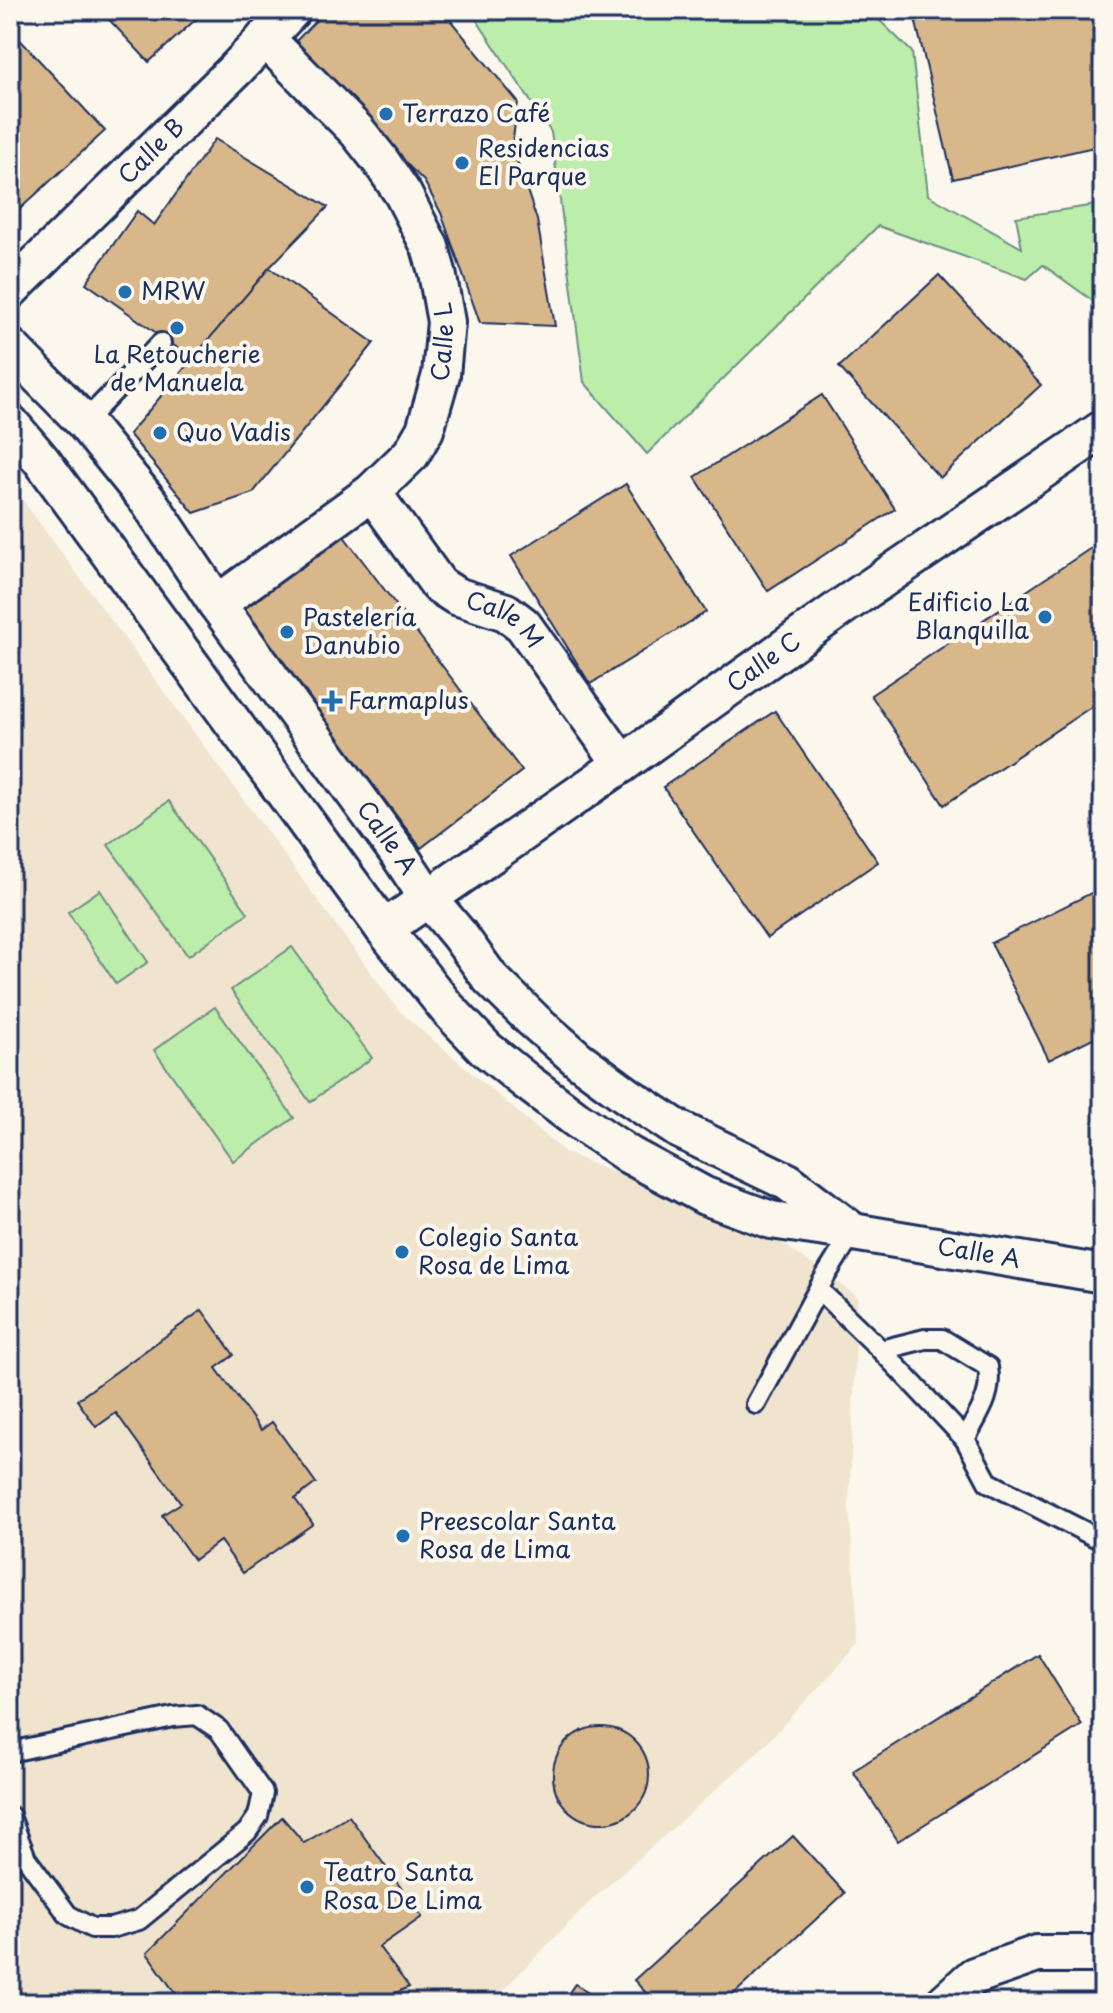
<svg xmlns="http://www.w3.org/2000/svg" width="1113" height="2013" font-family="'Playpen Sans',sans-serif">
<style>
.built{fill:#f0e4cf}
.green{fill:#bdedab;stroke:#6c8e84;stroke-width:2}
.building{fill:#d8b78b;stroke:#1b2f5e;stroke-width:2}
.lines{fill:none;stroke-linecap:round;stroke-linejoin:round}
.lane-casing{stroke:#1b2f5e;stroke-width:24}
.street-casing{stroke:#1b2f5e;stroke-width:42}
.lane{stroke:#fbf7ec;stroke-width:18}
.street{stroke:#fbf7ec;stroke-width:36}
.poi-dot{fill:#1f6fb2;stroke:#fbf7ec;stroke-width:3}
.labels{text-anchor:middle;stroke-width:8;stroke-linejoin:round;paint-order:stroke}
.poi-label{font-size:24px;fill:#1b2f5e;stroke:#fbf7ec;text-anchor:start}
.street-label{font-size:24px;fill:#1b2f5e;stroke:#fbf7ec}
</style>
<rect width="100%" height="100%" fill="#fbf7ec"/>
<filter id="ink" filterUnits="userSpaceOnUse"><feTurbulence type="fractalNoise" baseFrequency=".0125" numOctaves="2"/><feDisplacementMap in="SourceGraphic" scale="16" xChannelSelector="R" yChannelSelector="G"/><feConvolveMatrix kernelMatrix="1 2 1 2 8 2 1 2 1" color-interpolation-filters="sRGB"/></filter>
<g filter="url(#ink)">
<path class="built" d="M10 483 400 1012 566 1153 762 1229 858 1297 849 1506 859 1644 757 1753 592 1900 490 2003H10Z"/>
<g class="green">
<path d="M470 10H869L912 52 928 195 1022 248 1016 217 1103 204V308L1043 265 1027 279 878 226 647 454 584 382 551 132Z"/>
<path d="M169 801 248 913 188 956 108 845Z"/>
<path d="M100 890 148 962 116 984 68 912Z"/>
<path d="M292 947 372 1058 310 1102 231 990Z"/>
<path d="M215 1007 294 1118 233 1161 154 1050Z"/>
</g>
<g class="building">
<path d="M100 10H206L149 62Z"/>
<path d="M326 10H442L518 102 512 146 537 220 555 326 480 323 441 213 424 181 367 125 296 41Z"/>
<path d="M913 10H1103V145L953 179Z"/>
<path d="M10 29 105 131 10 218Z"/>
<path d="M215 139 328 207 269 268 193 359 86 283 137 211 154 225Z"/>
<path d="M269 268 374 343 253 493 194 513 129 434Z"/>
<path d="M939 275 1041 385 940 478 839 367Z"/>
<path d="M822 395 895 509 768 591 695 477Z"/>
<path d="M626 484 706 612 590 684 511 556Z"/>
<path d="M343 535 522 771 421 848 241 611Z"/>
<path d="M1103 540V699L944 805 871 695Z"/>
<path d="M775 711 878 862 767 938 663 787Z"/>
<path d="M1103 887V1033L1049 1060 991 943Z"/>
<path d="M202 1310 234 1355 216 1368 261 1430 272 1422 316 1483 295 1499 313 1524 243 1573 220 1541 194 1560 162 1515 181 1503 116 1413 96 1427 77 1400Z"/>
<path d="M1038 1654 1082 1725 898 1841 853 1771Z"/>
<circle cx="601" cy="1775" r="48"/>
<path d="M349 1816 422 1917 379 1947 409 1987 374 2003H182L147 1953 282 1817 304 1843Z"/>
<path d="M793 1836 845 1893 724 2003H655L634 1980Z"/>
<path d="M575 1984 603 2003H562Z"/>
</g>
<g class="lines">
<defs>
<g id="lane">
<path d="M84 422 161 343"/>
<path d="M819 1290 881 1350 965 1439 988 1482 1103 1541"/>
<path d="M881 1350 925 1339H942L988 1367C993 1396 978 1414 965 1439"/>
<path d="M756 1404 826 1275 853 1232"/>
<path d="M10 1752 173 1717 197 1715 219 1730 263 1793 258 1816 247 1832 139 1920 111 1928H92L68 1915 26 1858 10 1816"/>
</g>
<g id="street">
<path id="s1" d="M10 290 236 69 292 10"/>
<path id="s2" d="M10 347 84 422 149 502 217 604 398 853 428 898 459 935 490 978 533 1020 579 1060 628 1096 678 1129 788 1182 852 1231"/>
<path id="s3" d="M10 423 42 461 384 929 447 1008 486 1049 527 1082 576 1119 629 1155 705 1196 771 1220 853 1232 1103 1274"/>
<path id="s4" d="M372 492 439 585 456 596 506 612 523 625 622 764"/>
<path id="s5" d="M217 604 372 492 411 454 425 430 441 375 446 322 437 272 430 247 403 194 380 160 357 131 265 38"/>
<path id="s6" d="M384 929 622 764 843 606 1103 429"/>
<path d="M944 2003 974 1976 1037 1954H1103"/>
</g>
</defs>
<use href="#lane" class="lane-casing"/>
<use href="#street" class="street-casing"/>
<use href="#lane" class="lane"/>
<use href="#street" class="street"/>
</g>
</g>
<g class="poi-dot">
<circle cx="386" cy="114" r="8"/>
<circle cx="462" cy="163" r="8"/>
<circle cx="125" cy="292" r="8"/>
<circle cx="177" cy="328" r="8"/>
<circle cx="160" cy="433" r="8"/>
<circle cx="1045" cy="617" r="8"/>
<circle cx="287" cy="632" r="8"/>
<path d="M328 689h8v8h8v8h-8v8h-8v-8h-8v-8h8z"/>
<circle cx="402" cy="1252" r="8"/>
<circle cx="403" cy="1536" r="8"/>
<circle cx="307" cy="1887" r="8"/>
</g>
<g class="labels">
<g class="poi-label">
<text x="402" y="122">Terrazo Café</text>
<text x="478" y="157">Residencias<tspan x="478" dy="28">El Parque</tspan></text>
<text x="141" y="300">MRW</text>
<text x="177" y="363" text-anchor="middle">La Retoucherie<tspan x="177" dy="28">de Manuela</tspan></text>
<text x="176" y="441">Quo Vadis</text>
<text x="1029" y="611" text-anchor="end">Edificio La<tspan x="1029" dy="28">Blanquilla</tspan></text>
<text x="303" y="626">Pastelería<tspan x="303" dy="28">Danubio</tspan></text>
<text x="348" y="709">Farmaplus</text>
<text x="418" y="1246">Colegio Santa<tspan x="418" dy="28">Rosa de Lima</tspan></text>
<text x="419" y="1530">Preescolar Santa<tspan x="419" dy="28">Rosa de Lima</tspan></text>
<text x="323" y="1881">Teatro Santa<tspan x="323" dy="28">Rosa De Lima</tspan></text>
</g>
<g class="street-label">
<text dy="8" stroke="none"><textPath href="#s1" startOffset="198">Calle B</textPath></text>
<text dy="8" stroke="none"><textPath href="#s5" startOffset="364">Calle L</textPath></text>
<text dy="8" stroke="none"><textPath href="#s4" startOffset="190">Calle M</textPath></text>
<text dy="8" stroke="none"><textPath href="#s6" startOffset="464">Calle C</textPath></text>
<text dy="8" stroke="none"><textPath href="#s2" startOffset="620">Calle A</textPath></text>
<text dy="8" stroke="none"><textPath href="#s3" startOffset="1332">Calle A</textPath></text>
</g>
</g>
<rect width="1113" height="2013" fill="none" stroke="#fbf7ec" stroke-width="40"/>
<rect x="20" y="20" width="1073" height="1973" fill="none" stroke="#1b2f5e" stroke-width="3" filter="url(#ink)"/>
</svg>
